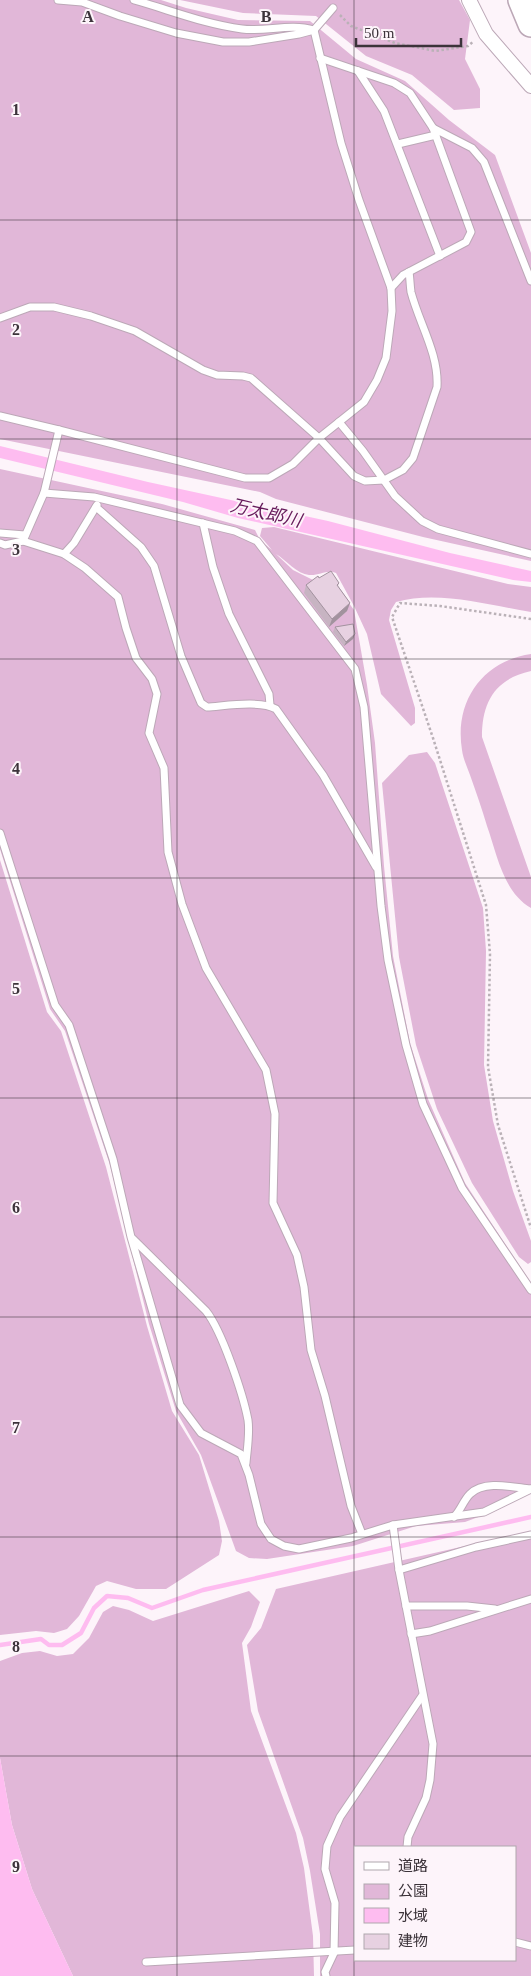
<svg xmlns="http://www.w3.org/2000/svg" width="531" height="1976" font-family="'Times New Roman','Noto Sans JP',serif">
<style>
.green{fill:#e1b7d8;fill-rule:evenodd}
.water{fill:#febcf0}
.lines{fill:none;stroke-linecap:round;stroke-linejoin:round}
.stream{stroke:#febcf0;stroke-width:4.5}
.lane-casing{stroke:#bca8b7;stroke-width:9}
.street-casing{stroke:#bca8b7;stroke-width:16}
.highway-casing{stroke:#bca8b7;stroke-width:28}
.path{stroke:#bab1b7;stroke-width:2.5;stroke-dasharray:2.5 2.5;stroke-linecap:butt}
.lane{stroke:#fff;stroke-width:7}
.street{stroke:#fff;stroke-width:14}
.highway{stroke:#fff;stroke-width:25}
.wall{fill:#c7b4c2}
.shaded-wall{fill:#a2929e}
.building{fill:#e7d1e1;stroke:#a2929e}
.grid{fill:none;stroke:#3c333a;stroke-width:1;stroke-opacity:0.55}
.labels{text-anchor:middle;stroke-width:4;stroke-linejoin:round;paint-order:stroke}
.water-label{font-size:18px;font-style:italic;fill:#661b5b;stroke:#fdf4fa}
.grid-label{font-size:16px;text-anchor:middle;font-weight:bold;fill:#3c333a;stroke:#fdf4fa;stroke-width:4;stroke-linejoin:round;paint-order:stroke}
</style>
<rect width="100%" height="100%" fill="#fdf4fa"/>
<g class="green">
<path d="M0 0H161L186 8 238 20 310 21 356 59 405 81 449 120 495 155 531 253V561L423 537 276 499 260 492 0 439Z"/>
<path d="M180 0H459L470 20 465 59 480 89V108L454 110 412 75 366 56 316 16 243 13Z"/>
<path d="M0 469 162 504 255 530 260 540 272 550 260 536 262 528 274 527 508 584 531 587V612C488 605 438 590 396 602L391 610 389 620 415 708V723L411 726 381 694 367 634 354 606 336 573C327 569 319 576 309 575 297 574 286 560 276 554L293 570 313 580 330 577 354 610 367 685 375 743 384 866 393 956 410 1043 428 1099 465 1183 531 1283V1493L497 1510 465 1522 416 1526 353 1546 267 1559 249 1558 236 1551 201 1455 176 1411 149 1324 110 1165 65 1031 50 1009 0 849Z"/>
<path d="M531 654V671C495 679 482 702 482 737L531 877V908C503 892 497 854 487 826 482 809 476 792 470 775 467 767 463 758 462 750 454 701 483 661 531 654Z"/>
<path d="M427 752 435 763 483 908 486 951 484 1065 493 1121 513 1191 531 1241V1262L528 1264 519 1257 472 1183 437 1109 416 1045 399 957 382 783 409 755Z"/>
<path d="M0 860 47 1012 61 1031 106 1167 147 1326 172 1411 199 1455 219 1521 222 1541 219 1555 166 1589H136L107 1581 96 1586 79 1616 67 1629 54 1633 36 1631 0 1635Z"/>
<path d="M531 1531V1976H320V1934L310 1871 303 1838 258 1711 247 1645 261 1628 276 1589ZM355 1847H515V1960H355Z"/>
<path d="M249 1591 260 1602 251 1627 242 1643 251 1711 296 1833 304 1868 313 1936 314 1976H73L32 1889 12 1825 0 1758V1661L22 1653 40 1651 57 1656 73 1654 89 1638 103 1612 113 1606 129 1610 153 1621Z"/>
</g>
<g class="water">
<path d="M0 446 148 482 328 521 450 553 531 571V582L513 580 238 518 183 502 0 458Z"/>
<path d="M0 1758 12 1825 32 1889 73 1976H0Z"/>
</g>
<g class="lines">
<path class="stream" d="M0 1645 41 1639 49 1645H62L81 1633 94 1608 107 1596 128 1598 152 1608 203 1590 531 1517"/>
<defs>
<g id="lane">
<path d="M58 0 82 2 120 16 176 33 223 42H249L299 34 314 30 333 8"/>
<path d="M134 0C170 10 204 24 242 29 266 32 290 23 314 30"/>
<path d="M320 58 394 83 410 93 433 128 471 232 466 242 403 275 391 288"/>
<path d="M358 71 384 111 440 256"/>
<path d="M433 128 472 148 484 162 531 281"/>
<path d="M398 144 436 135"/>
<path d="M0 318 30 307H54L91 316 135 331 203 370 217 375 243 376 251 378 319 438 354 476 365 481 384 480 403 470 413 458 437 387C439 354 419 323 411 292 410 285 410 278 409 272"/>
<path d="M0 416 59 430 245 478H269L293 464 319 438 364 402 377 380 386 358 392 311 391 288 359 200 341 143 314 30"/>
<path d="M339 422 363 451 395 496 422 521 438 529 531 554"/>
<path d="M59 430 44 493 23 541 64 554 85 568 118 597 126 628 136 658 152 679 157 694 149 733 164 768 168 852 182 904 206 968 266 1070 275 1114 273 1203 297 1255 304 1287 311 1350 325 1396 351 1506 362 1534"/>
<path d="M44 493 94 497 235 531 257 541 355 669 364 707 381 906 388 960 406 1045 423 1104 462 1188 531 1290"/>
<path d="M96 507 141 547 154 566 181 656 201 703 207 707C225 706 260 700 276 709L323 775 376 867"/>
<path d="M203 523 213 567 229 614 269 694 270 705"/>
<path d="M0 533 25 535"/>
<path d="M0 543 5 545 23 541"/>
<path d="M64 554 74 543 97 505"/>
<path d="M0 833 55 1005 69 1025 113 1159 131 1237 180 1405 201 1433 241 1454 249 1475 261 1524 271 1539 284 1546 299 1549 351 1538 393 1525 484 1512 531 1489"/>
<path d="M133 1239 206 1311C222 1331 243 1394 248 1420 250 1434 247 1450 246 1463"/>
<path d="M454 1517C461 1510 463 1501 470 1494 484 1480 512 1487 530 1489"/>
<path d="M393 1525 399 1570 433 1744 430 1780 426 1798 408 1837 407 1847"/>
<path d="M399 1570 476 1547 531 1535"/>
<path d="M406 1606H467L495 1609"/>
<path d="M411 1634 430 1631 531 1599"/>
<path d="M515 1942 531 1946"/>
<path d="M146 1962 355 1950"/>
<path d="M326 1976 325 1972 334 1953 335 1903 325 1869 327 1846 340 1817 422 1696"/>
</g>
<path id="street" d="M469 0 486 34 531 86"/>
<path id="highway" d="M521 0 531 24"/>
</defs>
<use href="#lane" class="lane-casing"/>
<use href="#street" class="street-casing"/>
<use href="#highway" class="highway-casing"/>
<g class="path">
<path d="M340 15 351 26 395 43 435 51 468 46 474 41"/>
<path d="M531 619 440 606 400 603 392 617 433 738 486 905 490 954 488 1067 498 1125 531 1228"/>
</g>
<use href="#lane" class="lane"/>
<use href="#street" class="street"/>
<use href="#highway" class="highway"/>
</g>
<g class="wall">
<path d="M319 578 339 583 338 586 350 603 347 611 329 627 304 593 306 585Z"/>
<path d="M335 627 355 634 353 639 344 646 333 632Z"/>
</g>
<g class="shaded-wall">
<path d="M350 603 347 611 329 627 332 619Z"/>
<path d="M355 634 353 639 344 646 346 642Z"/>
</g>
<g class="building">
<path d="M331 571 339 583 337 585 350 603 332 619 306 585 318 576 319 578Z"/>
<path d="M353 624 355 634 346 642 335 627Z"/>
</g>
<path class="grid" d="M177 0V1976M354 0V1976M0 220H531M0 439H531M0 659H531M0 878H531M0 1098H531M0 1317H531M0 1537H531M0 1756H531"/>
<g class="labels">
<g class="water-label">
<text transform="translate(266 513) rotate(13)" y="6">万太郎川</text>
</g>
</g>
<g class="grid-label">
<text x="88" y="22">A</text>
<text x="266" y="22">B</text>
<text x="16" y="115">1</text>
<text x="16" y="335">2</text>
<text x="16" y="555">3</text>
<text x="16" y="774">4</text>
<text x="16" y="994">5</text>
<text x="16" y="1213">6</text>
<text x="16" y="1433">7</text>
<text x="16" y="1652">8</text>
<text x="16" y="1872">9</text>
</g>
<rect x="354" y="1846" width="162" height="115" fill="#fdf4fa" stroke="#b0a7ad"/>
<rect x="364" y="1862" width="25" height="8" fill="#ffffff" stroke="#b0a7ad"/>
<text x="398" y="1871" font-size="15" fill="#3c333a">道路</text>
<rect x="364" y="1884" width="25" height="15" fill="#e1b7d8" stroke="#b0a7ad"/>
<text x="398" y="1896" font-size="15" fill="#3c333a">公園</text>
<rect x="364" y="1908" width="25" height="15" fill="#febcf0" stroke="#b0a7ad"/>
<text x="398" y="1921" font-size="15" fill="#3c333a">水域</text>
<rect x="364" y="1934" width="25" height="15" fill="#e7d1e1" stroke="#b0a7ad"/>
<text x="398" y="1946" font-size="15" fill="#3c333a">建物</text>
<path d="M356 38v8h105v-8" fill="none" stroke="#3c333a" stroke-width="2.5"/>
<text x="364" y="38" font-size="15" fill="#3c333a" stroke="#fdf4fa" stroke-width="4" paint-order="stroke">50 m</text>
</svg>
